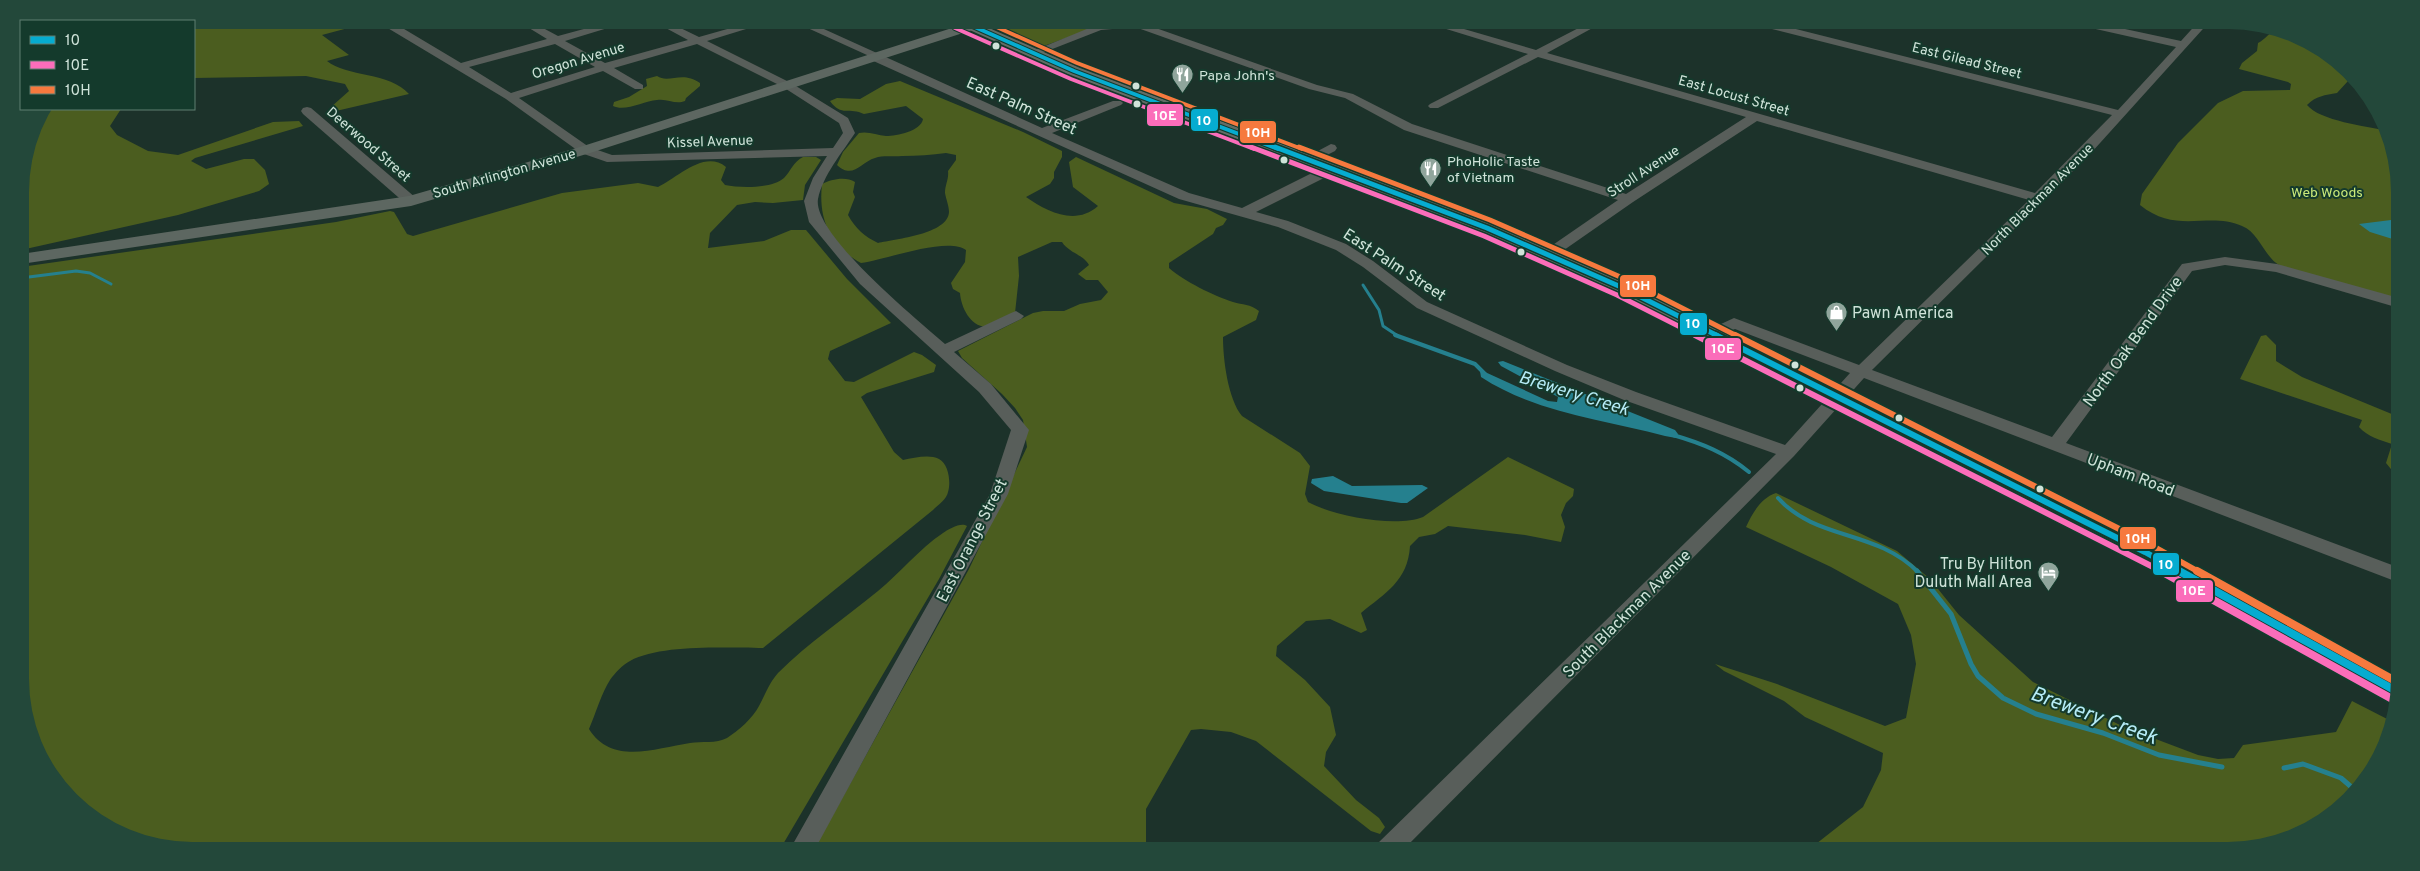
<svg xmlns="http://www.w3.org/2000/svg" width="2420" height="871" font-family="Overpass,sans-serif">
<style>
.green{fill:#4b5d1f}
.water{fill:#25808e}
.lines{fill:none;stroke-linecap:round;stroke-linejoin:round}
.stream-far3{stroke:#25808e;stroke-width:2.5}
.stream-far2{stroke:#25808e;stroke-width:3}
.stream-far1{stroke:#25808e;stroke-width:4}
.stream{stroke:#25808e;stroke-width:5}
.minor{fill:#585e5a;fill-rule:evenodd}
.major{fill:#5d6761;fill-rule:evenodd}
.highway{fill:#626d66;fill-rule:evenodd}
.bus-1-far3-casing{stroke:#143a2c;stroke-width:6}
.bus-1-far2-casing{stroke:#143a2c;stroke-width:8}
.bus-1-far1-casing{stroke:#143a2c;stroke-width:10}
.bus-1-casing{stroke:#143a2c;stroke-width:12}
.bus-2-far3-casing{stroke:#143a2c;stroke-width:6}
.bus-2-far2-casing{stroke:#143a2c;stroke-width:8}
.bus-2-far1-casing{stroke:#143a2c;stroke-width:10}
.bus-2-casing{stroke:#143a2c;stroke-width:12}
.bus-3-far3-casing{stroke:#143a2c;stroke-width:6}
.bus-3-far2-casing{stroke:#143a2c;stroke-width:8}
.bus-3-far1-casing{stroke:#143a2c;stroke-width:10}
.bus-3-casing{stroke:#143a2c;stroke-width:12}
.bus-1-far3{stroke:#06acd0;stroke-width:4}
.bus-1-far2{stroke:#06acd0;stroke-width:5}
.bus-1-far1{stroke:#06acd0;stroke-width:6}
.bus-1{stroke:#06acd0;stroke-width:8}
.bus-2-far3{stroke:#fb6dba;stroke-width:4}
.bus-2-far2{stroke:#fb6dba;stroke-width:5}
.bus-2-far1{stroke:#fb6dba;stroke-width:6}
.bus-2{stroke:#fb6dba;stroke-width:8}
.bus-3-far3{stroke:#f6793e;stroke-width:4}
.bus-3-far2{stroke:#f6793e;stroke-width:5}
.bus-3-far1{stroke:#f6793e;stroke-width:6}
.bus-3{stroke:#f6793e;stroke-width:8}
.bus-dot{fill:#cfe3d9;stroke:#143a2c;stroke-width:2}
.labels{text-anchor:middle;stroke-width:4;stroke-linejoin:round;paint-order:stroke}
.far-street-label{font-size:14px;fill:#cfe3d9;stroke:#143a2c}
.far-poi-label{font-size:14px;fill:#cfe3d9;stroke:#143a2c;text-anchor:start}
.far-park-label{font-size:14px;fill:#cae979;stroke:#143a2c}
.street-label{font-size:16px;fill:#cfe3d9;stroke:#143a2c}
.poi-label{font-size:16px;fill:#cfe3d9;stroke:#143a2c;text-anchor:start}
.water-label{font-size:18px;font-style:italic;fill:#b6ecf7;stroke:#143a2c}
.near-water-label{font-size:21px;font-style:italic;fill:#b6ecf7;stroke:#143a2c}
.line-badge{stroke:#143a2c;stroke-width:2}
.badge-label{font-size:14px;text-anchor:middle;font-weight:bold;fill:#fff}
</style>
<rect width="100%" height="100%" fill="#1c322a"/>
<g class="green">
<path d="M191 20H378L322 35 349 55 327 61C346 77 390 72 409 94L336 111 331 110V107L349 91 345 84 306 76 194 78V21H185Z"/>
<path d="M1006 20H1088L1102 25 1041 47 1034 46 994 28 997 23Z"/>
<path d="M2277 30 2287 31 2340 67 2348 81 2337 93C2325 95 2316 96 2307 105 2320 121 2366 126 2387 131L2398 169 2399 300C2372 292 2345 284 2318 277 2306 273 2293 271 2281 266 2264 258 2260 233 2242 226 2208 211 2177 235 2140 205L2142 194 2178 143 2218 103 2243 91 2290 90 2291 84 2288 82 2239 69 2242 63 2257 51 2258 43C2266 39 2269 32 2277 30Z"/>
<path d="M657 76C669 84 682 70 700 83V86L686 98 685 101C675 105 667 98 657 100 644 101 625 112 613 106L614 102 629 97 647 86 646 79Z"/>
<path d="M900 81 1023 132 1062 151V157L1054 172V178L1050 184 1026 197C1047 212 1076 226 1098 206L1073 187 1069 162 1076 157 1174 203 1207 209 1227 219 1223 225 1216 228 1213 234 1169 263V268C1184 281 1214 296 1233 302 1243 305 1250 304 1259 311L1256 320 1223 337C1223 359 1228 399 1242 416L1300 453 1310 466 1305 494 1308 502C1333 516 1396 528 1423 517L1508 457 1574 489 1573 496 1566 503 1561 515 1565 527 1561 542 1525 535 1448 526 1435 534 1419 537 1410 546C1408 581 1385 593 1361 613L1367 630 1361 633 1330 619 1306 621 1277 646 1276 656 1305 680 1330 707 1336 735 1326 752 1324 766 1356 800 1379 818 1385 827 1380 834 1371 831 1256 741 1231 732 1201 729 1191 730 1146 809V851H813L969 569 1027 447 1023 420 1015 408 1002 394 962 358 958 351 1033 313 1043 311H1064L1080 304 1101 300 1108 292 1098 280H1086L1078 274 1089 265C1084 255 1069 253 1062 242H1052L1018 257 1019 276 1015 313 986 327C970 326 961 307 960 293L953 289 951 283 965 262 966 250C947 236 885 260 861 263 830 246 818 219 822 184 831 179 846 176 855 182L853 192 855 197 848 215C855 228 865 237 878 243 896 239 948 234 949 212 949 206 946 199 945 193 945 185 949 179 948 171L956 160V155L946 153C932 155 917 156 902 156 893 157 883 155 875 158 861 162 853 180 837 165L843 152 859 133C868 131 877 135 886 136 897 136 921 131 923 119L906 106 864 114C850 107 841 117 830 101L837 98 860 99 886 84Z"/>
<path d="M43 109H121L110 126 117 135 148 151 178 155 273 122 299 121 303 126 195 158 191 161 206 169 244 159H254L265 170 269 184 259 191 178 215 21 250 20 180 38 116Z"/>
<path d="M803 157H816L821 160 805 185 803 200 773 203 755 202 737 205 710 233 708 248 764 241 791 230H806L847 279 891 323 830 351 828 359 845 381 854 382 914 352 922 355 936 365 934 372 867 393 861 397 894 452 903 460C914 458 929 454 939 459 949 464 951 483 948 492 947 499 938 505 933 510L763 648C727 648 661 644 630 661 622 665 615 673 610 680 602 692 595 715 589 729 612 766 656 748 690 743 702 741 716 744 727 738 738 731 753 718 759 706 765 695 769 683 778 673 808 643 845 618 878 591 900 573 919 549 943 533 949 529 961 522 967 526L939 579 779 851H191L137 842 62 792 23 713 21 267 336 222 390 211 394 212 407 234 413 236 562 193 638 183 658 187C676 179 704 149 726 167L721 180 725 185C740 188 771 189 784 178 791 171 793 162 803 157Z"/>
<path d="M2266 335 2276 345V361L2302 377 2399 417V479L2386 463 2392 444C2380 440 2368 437 2359 427L2362 420 2240 379 2261 336Z"/>
<path d="M1776 493 1897 551 1930 579 1959 615 2033 682 2124 727 2198 755 2218 759 2234 758 2243 745 2336 732 2352 701 2393 722C2385 772 2340 817 2295 837 2279 845 2257 847 2239 851H1807L1863 807 1881 770 1883 753 1805 717 1784 701 1724 671 1715 664 1777 684 1885 726 1906 718 1916 664 1911 635 1898 604 1831 567 1746 527C1753 512 1761 498 1776 493Z"/>
</g>
<g class="water">
<path d="M2399 219V241L2370 232 2359 224Z"/>
<path d="M1503 361 1675 430 1678 434 1676 438 1665 436C1603 419 1536 413 1481 377L1480 371 1485 372 1548 401 1557 402 1558 397 1501 366 1498 362Z"/>
<path d="M1333 476 1352 486 1422 485 1428 488 1407 503H1401L1324 491 1311 483 1312 479Z"/>
</g>
<g class="lines">
<path class="stream-far3" d="M189 20H193"/>
<g class="stream-far2">
<path d="M21 278 76 271 90 273 111 284"/>
<path d="M1363 285 1379 310 1383 326 1398 336"/>
</g>
<g class="stream-far1">
<path d="M1395 335 1475 364 1485 374"/>
<path d="M1673 435C1701 443 1726 453 1749 472"/>
<path d="M1778 498C1817 541 1875 529 1918 572"/>
</g>
<g class="stream">
<path d="M1917 571 1951 614 1971 664 1978 676 2003 698 2036 714 2103 733 2159 755 2222 767"/>
<path d="M2284 768 2303 764 2341 778 2356 791"/>
</g>
<g class="minor">
<path d="M381 20H389L461 63 547 39 516 20H528L558 36 617 20H634L565 41 605 63 688 40 651 20H664L699 37 759 20H775L707 41 791 83 848 118 855 133C842 153 823 175 818 199 812 234 919 321 945 344L1011 313 1016 311 1024 316 1021 319 954 352 991 384 1029 430 1008 494 814 851H789L990 494 1011 430 979 392 860 284 809 222 804 201 813 178 827 156 607 162 581 153 506 99 381 24ZM555 44 595 67 511 93 469 67ZM697 44 783 87 839 123 843 133 833 148 612 155 589 147 519 98 603 71 635 89H643V85L614 68Z"/>
<path d="M790 20H804L1042 128 1113 101H1121L1123 103 1121 105 1052 133 1189 193 1242 208 1326 166H1336L1337 169 1336 172 1256 212 1288 221 1346 244 1373 261 1427 302 1567 365 1636 392 1785 445 1850 373 1735 329 1714 338 1706 333 1708 330 1734 318 1859 365 2029 200 1757 121 1633 202 1554 257 1549 258 1542 254 1544 251 1618 200 1404 130 1345 98 1309 89 1135 27 1101 30 1037 55 1033 56 1028 53 1094 26 1111 22 1136 21 1317 85 1353 94 1412 124 1626 194 1746 117 1538 57 1438 108H1430L1428 106 1430 104 1528 54 1417 20H1433L1536 50 1594 20H1607L1547 53 2035 193 2112 115 1744 22 1743 20H1760L2118 110 2176 47 2069 23 2064 20H2083L2181 41 2200 20H2211L2091 153 1872 370 2052 437 2182 264 2225 257 2277 264 2399 298V308L2276 272 2225 265 2192 271 2066 443 2400 568V583L1864 378 1794 456 1402 851H1374L1377 844 1776 454 1624 400 1555 371 1417 308 1363 267 1336 250 1278 227 1179 199 869 59 867 55Z"/>
<path d="M307 107 311 108 416 198 418 201 416 204H406L303 114 301 111 303 108Z"/>
<path d="M1331 144 1335 145 1337 148 1335 151 1311 163H1303L1301 160Z"/>
</g>
<path class="major" d="M977 20H996L994 23 590 153 411 206 21 264V254L409 196 580 147Z"/>
<path class="highway" d="M952 20H971L1080 68 1494 224 1629 282 2155 545 2267 609 2400 679 2396 703 2387 700 2247 623 2135 559 1613 292 1480 232 1068 74 954 23Z"/>
<defs>
<path id="bus-1-far3" d="M959 20 1074 71 1278 149"/>
<path id="bus-1-far2" d="M1275 147 1487 228 1621 287 1718 336"/>
<path id="bus-1-far1" d="M1715 335 2145 552 2181 572"/>
<path id="bus-1" d="M2179 571 2398 692"/>
<path id="bus-2-far3" d="M955 28 1071 79 1254 149"/>
<path id="bus-2-far2" d="M1251 147 1484 236 1617 295 1698 336"/>
<path id="bus-2-far1" d="M1695 335 2163 572"/>
<path id="bus-2" d="M2161 571 2394 700"/>
<path id="bus-3-far3" d="M981 20 1077 63 1302 149"/>
<path id="bus-3-far2" d="M1299 147 1490 220 1625 279 1737 336"/>
<path id="bus-3-far1" d="M1735 335 2149 544 2199 572"/>
<path id="bus-3" d="M2197 571 2399 683"/>
</defs>
<use href="#bus-1-far3" class="bus-1-far3-casing"/>
<use href="#bus-1-far2" class="bus-1-far2-casing"/>
<use href="#bus-1-far1" class="bus-1-far1-casing"/>
<use href="#bus-1" class="bus-1-casing"/>
<use href="#bus-2-far3" class="bus-2-far3-casing"/>
<use href="#bus-2-far2" class="bus-2-far2-casing"/>
<use href="#bus-2-far1" class="bus-2-far1-casing"/>
<use href="#bus-2" class="bus-2-casing"/>
<use href="#bus-3-far3" class="bus-3-far3-casing"/>
<use href="#bus-3-far2" class="bus-3-far2-casing"/>
<use href="#bus-3-far1" class="bus-3-far1-casing"/>
<use href="#bus-3" class="bus-3-casing"/>
<use href="#bus-1-far3" class="bus-1-far3"/>
<use href="#bus-1-far2" class="bus-1-far2"/>
<use href="#bus-1-far1" class="bus-1-far1"/>
<use href="#bus-1" class="bus-1"/>
<use href="#bus-2-far3" class="bus-2-far3"/>
<use href="#bus-2-far2" class="bus-2-far2"/>
<use href="#bus-2-far1" class="bus-2-far1"/>
<use href="#bus-2" class="bus-2"/>
<use href="#bus-3-far3" class="bus-3-far3"/>
<use href="#bus-3-far2" class="bus-3-far2"/>
<use href="#bus-3-far1" class="bus-3-far1"/>
<use href="#bus-3" class="bus-3"/>
</g>
<defs>
<symbol id="restaurant-pin" viewBox="-11 -11 22 30"><path d="M0 17L-7.5 6A9.5 9.5 0 1 1 7.5 6Z" fill="#90a59c" stroke="#143a2c"/><path d="M-5-6h1v4h1v-4h1v4h1v-4h1v5L-1.5 .5V6h-2V.5L-5-1ZM5-6V6H3V1.5H1.5Q1.5-4 5-6Z" fill="#fff"/></symbol>
<symbol id="shop-pin" viewBox="-11 -11 22 30"><path d="M0 17L-7.5 6A9.5 9.5 0 1 1 7.5 6Z" fill="#90a59c" stroke="#143a2c"/><path d="M-5-2.5h2.3a2.7 3.5 0 0 1 5.4 0H5L5.5 6h-11ZM-1.5-2.5h3a1.5 2.3 0 0 0-3 0Z" fill="#fff"/></symbol>
<symbol id="hotel-pin" viewBox="-11 -11 22 30"><path d="M0 17L-7.5 6A9.5 9.5 0 1 1 7.5 6Z" fill="#90a59c" stroke="#143a2c"/><path d="M-6-4.5h1.5V1H6V5H4.5V3h-9V5H-6ZM-4 0a1.8 1.8 0 1 1 3.6 0ZM.5 0V-2.5h3Q6-2.5 6 0Z" fill="#fff"/></symbol>
</defs>
<g fill-rule="evenodd">
<use href="#restaurant-pin" x="1170" y="62" width="25" height="34"/>
<use href="#restaurant-pin" x="1418" y="156" width="25" height="34"/>
<use href="#shop-pin" x="1824" y="300" width="25" height="34"/>
<use href="#hotel-pin" x="2036" y="560" width="25" height="34"/>
</g>
<g class="bus-dot">
<circle cx="996" cy="46" r="4.5"/>
<circle cx="1136" cy="86" r="4.5"/>
<circle cx="1137" cy="104" r="4.5"/>
<circle cx="1284" cy="160" r="4.5"/>
<circle cx="1521" cy="252" r="4.5"/>
<circle cx="1795" cy="365" r="4.5"/>
<circle cx="1800" cy="388" r="4.5"/>
<circle cx="1899" cy="418" r="4.5"/>
<circle cx="2040" cy="489" r="4.5"/>
</g>
<g class="labels">
<g class="far-street-label">
<text transform="translate(578 60) rotate(-17)" y="5">Oregon Avenue</text>
<text transform="translate(1967 60) rotate(14)" y="5">East Gilead Street</text>
<text transform="translate(1734 95) rotate(16)" y="5">East Locust Street</text>
<text transform="translate(710 141) rotate(-2)" y="5">Kissel Avenue</text>
<text transform="translate(369 144) rotate(41)" y="5">Deerwood Street</text>
<text transform="translate(1643 171) rotate(-33)" y="5">Stroll Avenue</text>
<text transform="translate(504 173) rotate(-16)" y="5">South Arlington Avenue</text>
<text transform="translate(2037 199) rotate(-45)" y="5">North Blackman Avenue</text>
</g>
<g class="far-poi-label">
<text x="1199" y="80">Papa John's</text>
<text x="1447" y="166">PhoHolic Taste<tspan x="1447" dy="16">of Vietnam</tspan></text>
</g>
<g class="far-park-label">
<text x="2327" y="197">Web Woods</text>
</g>
<g class="street-label">
<text transform="translate(1022 105) rotate(24)" y="6">East Palm Street</text>
<text transform="translate(1395 264) rotate(33)" y="6">East Palm Street</text>
<text transform="translate(2132 341) rotate(-54)" y="6">North Oak Bend Drive</text>
<text transform="translate(2131 474) rotate(21)" y="6">Upham Road</text>
<text transform="translate(971 540) rotate(-63)" y="6">East Orange Street</text>
<text transform="translate(1626 613) rotate(-45)" y="6">South Blackman Avenue</text>
</g>
<g class="poi-label">
<text x="1852" y="318">Pawn America</text>
<text x="2032" y="569" text-anchor="end">Tru By Hilton<tspan x="2032" dy="18">Duluth Mall Area</tspan></text>
</g>
<g class="water-label">
<text transform="translate(1574 393) rotate(17)" y="6">Brewery Creek</text>
</g>
<g class="near-water-label">
<text transform="translate(2094 715) rotate(20)" y="7">Brewery Creek</text>
</g>
</g>
<path d="M0 0H2420V871H0ZM192 29H2228A163 163 0 0 1 2391 192V679A163 163 0 0 1 2228 842H192A163 163 0 0 1 29 679V192A163 163 0 0 1 192 29Z" fill="#23483a" fill-rule="evenodd"/>
<g class="line-badge">
<rect x="1146" y="103" width="38" height="24" rx="5" fill="#fb6dba"/>
<rect x="1190" y="108" width="29" height="24" rx="5" fill="#06acd0"/>
<rect x="1239" y="120" width="38" height="24" rx="5" fill="#f6793e"/>
<rect x="1619" y="274" width="38" height="24" rx="5" fill="#f6793e"/>
<rect x="1679" y="312" width="29" height="24" rx="5" fill="#06acd0"/>
<rect x="1704" y="337" width="38" height="24" rx="5" fill="#fb6dba"/>
<rect x="2119" y="526" width="38" height="24" rx="5" fill="#f6793e"/>
<rect x="2152" y="552" width="28" height="24" rx="5" fill="#06acd0"/>
<rect x="2175" y="579" width="39" height="24" rx="5" fill="#fb6dba"/>
</g>
<g class="badge-label">
<text x="1165" y="120">10E</text>
<text x="1204" y="125">10</text>
<text x="1258" y="137">10H</text>
<text x="1638" y="290">10H</text>
<text x="1693" y="328">10</text>
<text x="1723" y="353">10E</text>
<text x="2138" y="543">10H</text>
<text x="2166" y="569">10</text>
<text x="2194" y="595">10E</text>
</g>
<rect x="20" y="20" width="175" height="90" fill="#143a2c" stroke="#5f7e71"/>
<rect x="30" y="36" width="25" height="8" fill="#06acd0" stroke="#5f7e71"/>
<text x="65" y="45" font-size="15" fill="#cfe3d9">10</text>
<rect x="30" y="61" width="25" height="8" fill="#fb6dba" stroke="#5f7e71"/>
<text x="65" y="70" font-size="15" fill="#cfe3d9">10E</text>
<rect x="30" y="86" width="25" height="8" fill="#f6793e" stroke="#5f7e71"/>
<text x="65" y="95" font-size="15" fill="#cfe3d9">10H</text>
</svg>
